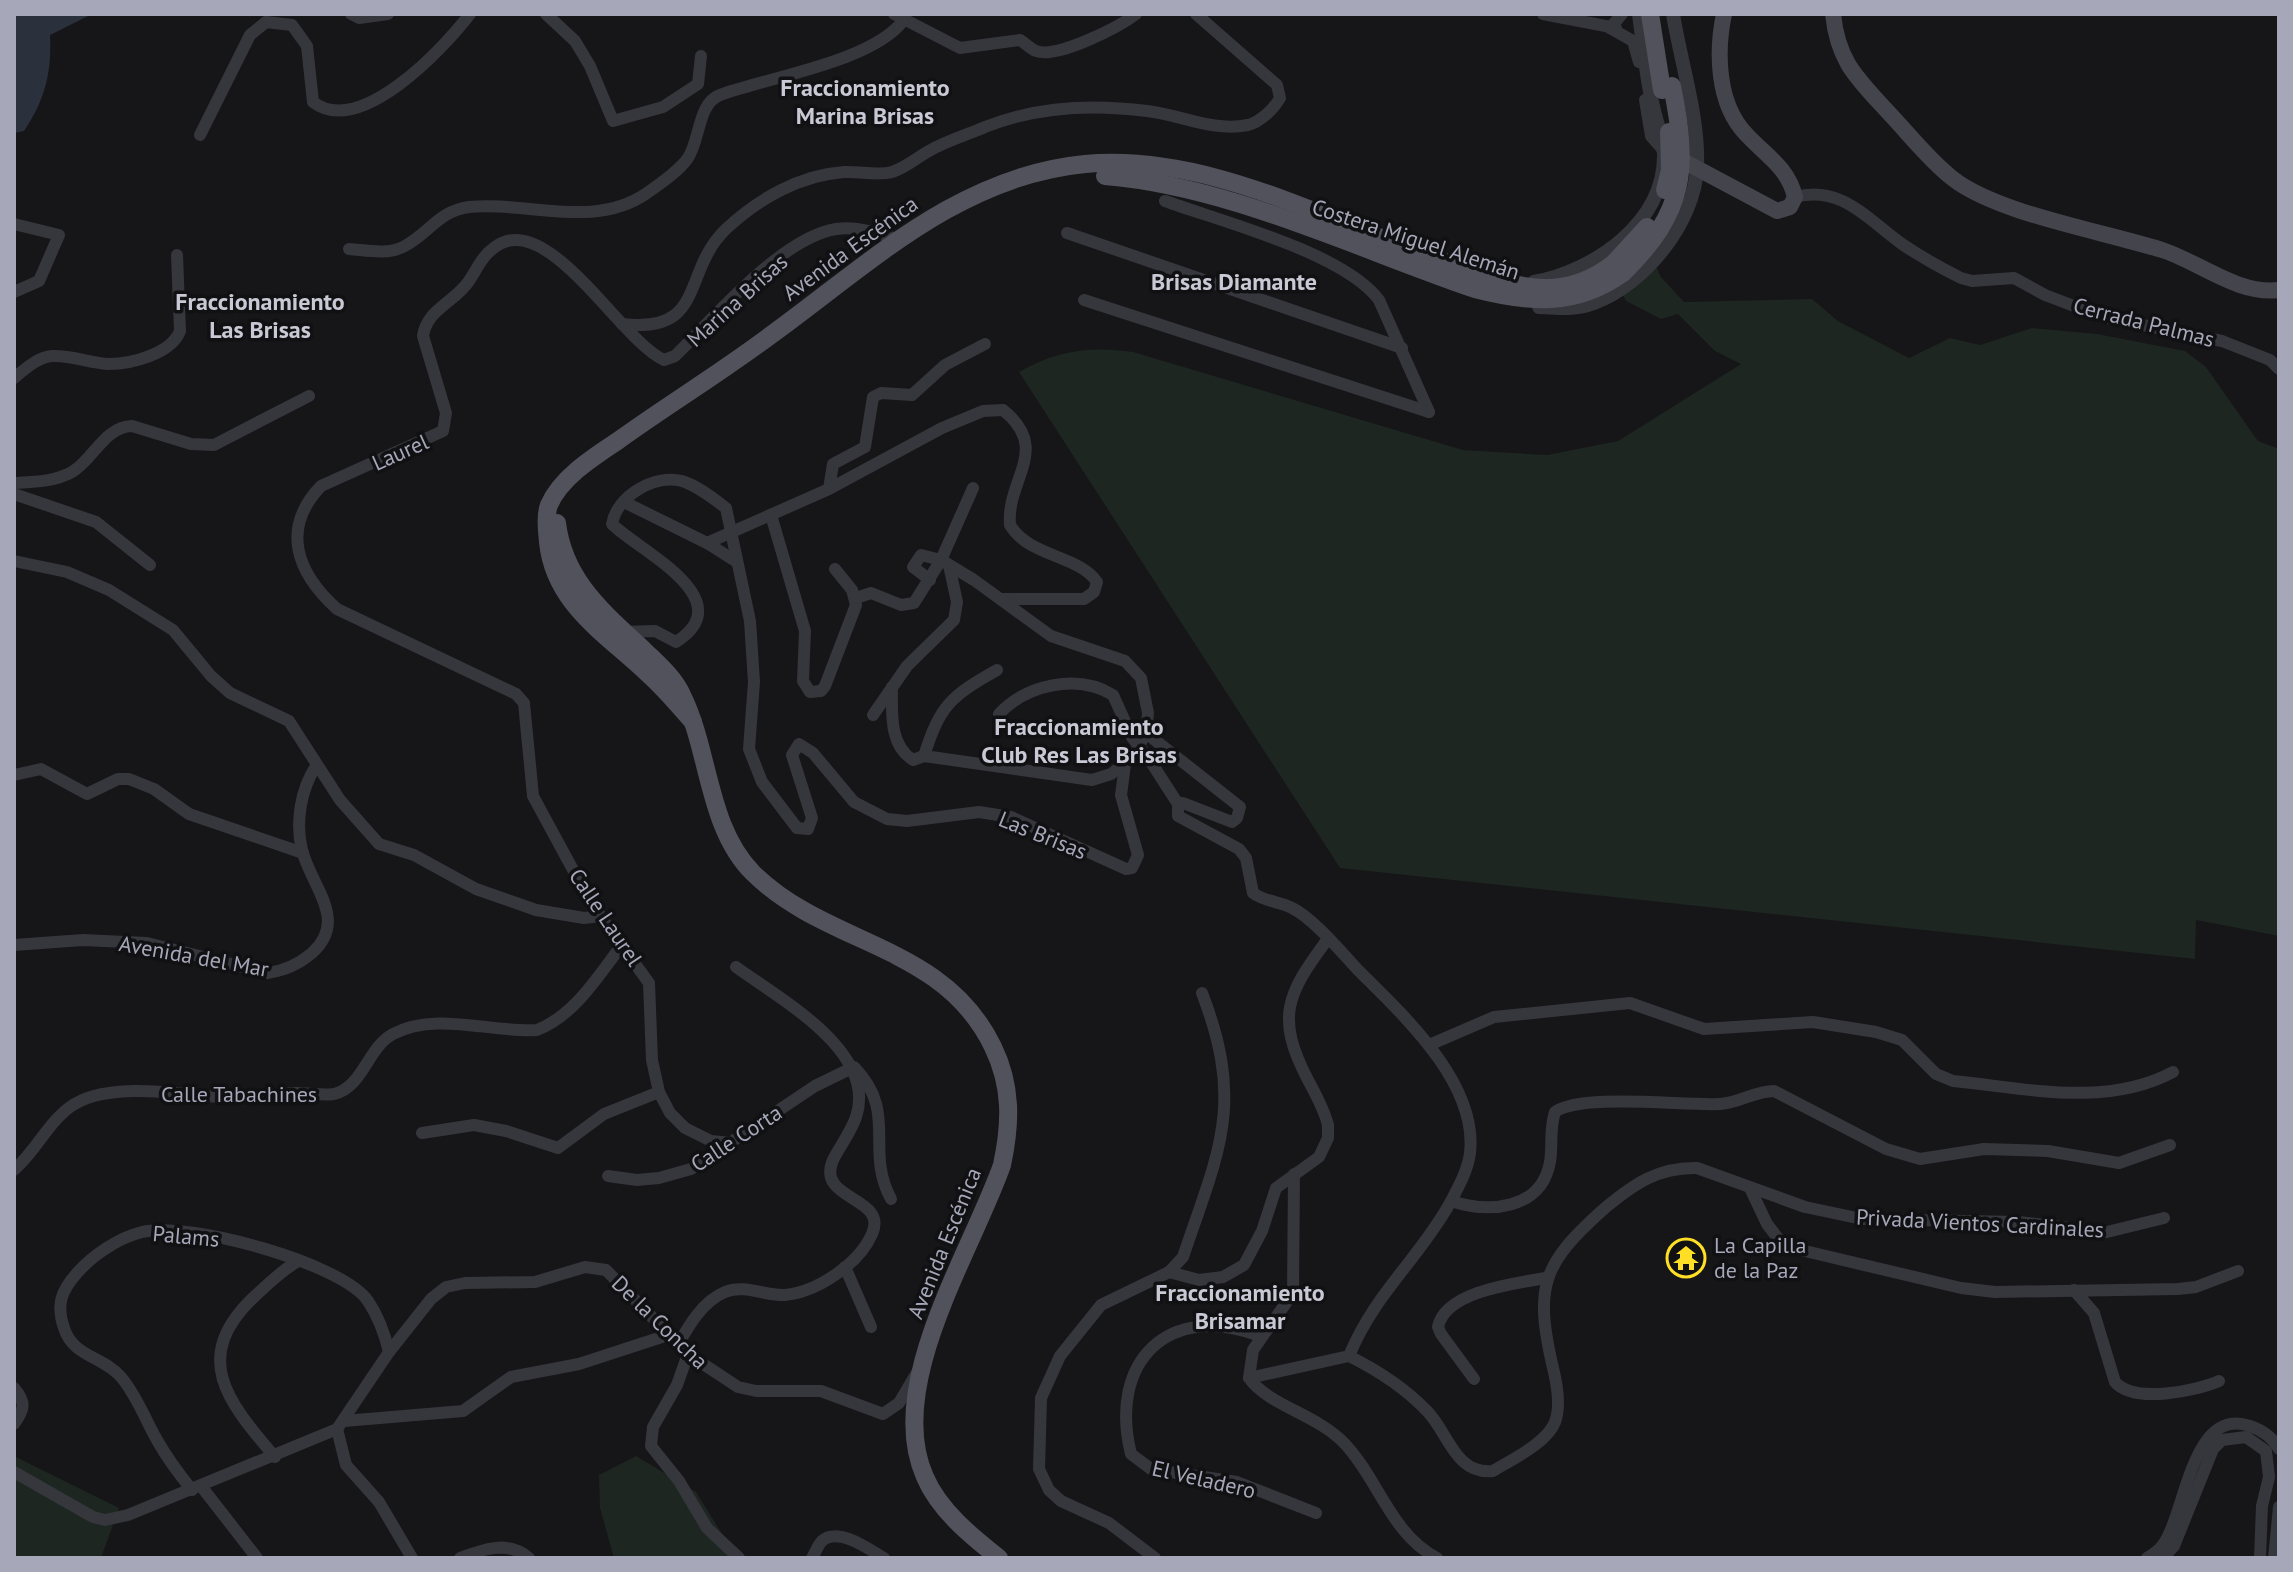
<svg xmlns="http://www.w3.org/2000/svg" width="2293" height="1572" font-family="'PT Sans',sans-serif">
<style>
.green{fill:#1d2620}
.water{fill:#2a313d}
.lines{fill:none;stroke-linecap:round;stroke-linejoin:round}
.minor{stroke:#36363d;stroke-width:12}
.tertiary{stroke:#36363d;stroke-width:14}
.secondary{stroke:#44444d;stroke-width:16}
.primary{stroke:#52525c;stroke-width:18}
.minor-bridge{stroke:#36363d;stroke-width:12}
.primary-bridge{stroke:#52525c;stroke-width:18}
.labels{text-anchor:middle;stroke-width:7;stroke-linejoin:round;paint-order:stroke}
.street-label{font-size:22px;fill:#a6a8b9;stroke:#111013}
.poi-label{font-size:22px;fill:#a6a8b9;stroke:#111013;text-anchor:start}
.neighbourhood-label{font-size:24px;font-weight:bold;fill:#c8c9d4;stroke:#111013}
</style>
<rect width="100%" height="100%" fill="#161518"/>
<g class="green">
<path d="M1650 253 1661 277 1684 302 1812 299 1838 321 1909 358 1950 338 1980 345 2032 328 2097 334 2185 351 2206 367 2258 441 2279 449V936L2196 920 2195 959 1340 868 1019 372C1057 350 1091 346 1133 352L1463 450 1547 455 1618 441 1741 364 1715 351 1678 314 1661 319 1626 301 1617 284Z"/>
<path d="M14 1456 119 1508 101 1558H14Z"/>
<path d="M636 1456 696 1492 737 1558H614L600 1508 599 1475Z"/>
</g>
<path class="water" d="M14 14H92L50 35C52 72 45 100 24 131L14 133Z"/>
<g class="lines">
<g class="minor">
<path d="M351 14 359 18 388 14"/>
<path d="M546 14 575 41 590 66 613 121 663 107 698 84 701 56"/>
<path d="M894 14 960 48 1020 40C1025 43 1031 49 1036 51 1057 59 1119 27 1136 14"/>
<path d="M1543 14 1616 28"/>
<path d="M1610 28 1633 41 1639 62"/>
<path d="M1610 28 1622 14"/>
<path d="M1645 100 1651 136 1664 151"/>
<path d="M200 135 250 35 266 22 292 25 307 46 313 102C360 138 443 49 470 14"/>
<path d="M1795 197C1842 185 1867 219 1902 244 1921 257 1941 268 1961 278L1972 281 2014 278 2045 295 2103 317 2222 341 2270 360 2279 369"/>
<path d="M1165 201C1223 222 1344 253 1379 300L1429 412"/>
<path d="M14 224 59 235 39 281 14 292"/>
<path d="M1067 233 1402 348"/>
<path d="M349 249C365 250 387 255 403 247 428 235 438 211 469 207 528 201 594 230 647 193 660 184 679 171 688 158 700 140 698 103 720 95 769 77 871 62 903 21"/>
<path d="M1084 300 1429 412"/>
<path d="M622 324C707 334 681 272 726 229 758 199 800 175 844 172 859 171 878 176 892 172 907 167 916 158 929 151 946 141 967 135 985 127 1035 107 1093 104 1147 111 1182 115 1212 132 1248 125 1260 122 1274 109 1280 98L1277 85 1196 14"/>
<path d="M14 378C25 369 38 357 52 356 71 355 90 363 109 364 131 364 171 354 180 331L177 255"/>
<path d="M14 483C33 482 54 482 72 472 94 459 104 427 132 426L191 444 214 445 309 396"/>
<path d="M829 489 833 464 865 447 873 397 881 393 912 395 945 365 985 344"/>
<path d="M14 494 96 522 150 565"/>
<path d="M624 502 707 543 829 489 942 428 983 411 1003 410C1052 449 1006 479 1010 525 1029 557 1079 555 1097 582L1094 592 1084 599H1001"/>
<path d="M771 515 805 631 803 681 810 692 821 691 825 686 856 605 852 590 835 569"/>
<path d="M707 543 737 562"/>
<path d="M14 561 67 572 109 590 173 630 211 676 230 693 289 721 340 800 379 844 414 855 476 889 536 910 584 918 601 916"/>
<path d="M930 580 913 567 921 555 941 560 974 580 1051 636 1125 661 1141 678 1148 713 1146 733 1132 758 1111 774 1092 780 924 756C940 705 951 696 997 670"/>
<path d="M856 598 871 593 901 605 914 603 941 560 973 488"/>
<path d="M621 632 655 631 676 642C744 599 636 549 612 524 617 496 654 474 682 481 698 486 714 499 726 508L750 621 754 682 749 749 762 782 797 828 808 829 812 818 792 755 799 744 813 753 854 802 887 819 907 821 979 812 1011 817 1126 869 1132 868 1138 855 1121 795 1125 765"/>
<path d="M892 687C892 713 889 745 913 760L924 756"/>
<path d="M999 714C1026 685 1077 673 1113 695L1132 737"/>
<path d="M873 715 907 666 954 620 957 602 949 565"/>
<path d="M1146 733 1240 807 1237 818 1232 822 1183 803 1178 804V816L1239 849 1246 858 1253 893C1265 902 1279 901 1292 908 1313 918 1342 953 1359 971 1403 1015 1478 1083 1470 1153 1468 1170 1458 1188 1450 1203 1418 1260 1375 1293 1349 1356"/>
<path d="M1151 762 1178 804"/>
<path d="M14 775 41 769 87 794 118 779H129L154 789 189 814 303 853"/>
<path d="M14 945 83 940 147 943 267 973C284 971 299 964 312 953 349 920 311 886 302 850 295 822 301 789 316 766"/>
<path d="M1429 1045 1494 1017 1630 1003 1704 1029 1813 1022 1876 1032 1902 1040 1936 1074 1953 1081C2025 1088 2106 1108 2173 1072"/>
<path d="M422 1133 474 1125 506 1131 558 1148 604 1114 659 1092"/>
<path d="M732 1143 711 1141 685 1128 670 1113 659 1092 652 1060 649 983 591 903 533 796 524 703 516 694 337 609C297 573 280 529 321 486L443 431 446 413 423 336C427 309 454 303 469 281 477 269 482 256 495 247 547 208 621 341 664 360L675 356C714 318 781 238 836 229 856 226 878 233 897 239"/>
<path d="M14 1170C35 1152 48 1123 70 1107 109 1078 191 1097 237 1098 258 1098 278 1092 298 1093 310 1093 322 1096 334 1094 363 1087 368 1047 393 1034 436 1011 491 1033 537 1030 575 1015 598 976 622 945"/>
<path d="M1294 1174 1293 1293 1253 1350 1249 1378C1269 1406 1317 1414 1345 1444 1378 1479 1391 1534 1437 1558"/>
<path d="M608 1176 637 1180 659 1178 691 1169 815 1086 854 1067C899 1113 864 1149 891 1199"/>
<path d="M1750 1188 1767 1224 1784 1246 1961 1288 1995 1292 2178 1289 2196 1287 2238 1271"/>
<path d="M1451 1201C1488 1213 1541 1211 1550 1162 1553 1145 1549 1129 1555 1112 1581 1093 1683 1106 1720 1104 1740 1103 1754 1091 1774 1091L1886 1149 1920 1159 1984 1149 2048 1151 2119 1163 2170 1145"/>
<path d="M845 1267 871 1327"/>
<path d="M1169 1272 1183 1257C1219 1150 1245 1105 1202 993"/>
<path d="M2074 1290 2094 1313 2115 1382C2134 1404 2196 1391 2219 1381"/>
<path d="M1260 1336C1168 1301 1108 1362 1131 1454L1151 1469 1237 1482 1316 1513"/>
<path d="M678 1345C689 1325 703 1301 725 1292 745 1284 765 1296 785 1295 817 1292 859 1264 872 1234 889 1196 815 1201 833 1160 840 1146 851 1132 856 1117 878 1052 780 999 736 967"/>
<path d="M688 1354 677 1385 653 1427 651 1446 679 1481 707 1528 739 1558"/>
<path d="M1249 1378 1349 1356C1377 1370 1405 1388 1427 1411 1448 1432 1455 1475 1493 1471 1511 1460 1547 1443 1555 1422 1561 1406 1557 1384 1553 1368 1534 1286 1542 1264 1605 1208 1634 1184 1658 1167 1697 1168L1805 1207 1862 1219 2019 1222 2107 1232 2164 1218"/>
<path d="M1474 1379 1441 1334 1438 1327C1445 1291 1517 1283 1546 1278"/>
<path d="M14 1388C26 1402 25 1409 14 1424"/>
<path d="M344 1421 463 1411 511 1377 579 1364 668 1335"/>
<path d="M337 1429 346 1465 379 1502 412 1558"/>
<path d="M275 1457C227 1401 190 1357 255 1296 269 1283 281 1271 298 1261"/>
<path d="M14 1472 93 1517 105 1520 128 1515 337 1429 389 1352 431 1299 446 1287 465 1283 535 1282 585 1267 606 1270 688 1354 738 1387 756 1391H821L883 1414 899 1403 919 1369"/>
<path d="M201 1486 257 1558"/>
<path d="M192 1490C179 1474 167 1458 157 1440 145 1419 137 1396 121 1377 103 1356 73 1357 64 1328 56 1305 61 1291 77 1273 93 1255 118 1238 142 1232 188 1221 342 1263 368 1301 378 1316 385 1335 389 1352"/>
<path d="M460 1558C484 1549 508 1540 529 1558"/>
<path d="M812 1558C815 1553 818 1545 822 1541 838 1526 870 1550 884 1558"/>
<path d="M1155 1558 1109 1523 1061 1501 1049 1490 1039 1469 1041 1398 1060 1356 1101 1305 1169 1272 1199 1280 1223 1277 1244 1265 1262 1231 1276 1188 1319 1157 1328 1138V1125C1324 1109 1316 1095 1308 1080 1275 1017 1287 994 1327 940"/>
<path d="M2147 1558C2152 1555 2158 1551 2162 1546 2186 1516 2190 1406 2250 1426 2262 1430 2273 1438 2279 1449"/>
<path d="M2163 1558 2174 1546 2213 1449 2222 1440 2246 1437 2266 1451 2269 1477 2262 1506 2260 1558"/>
<path d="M2274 1558 2279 1507"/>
</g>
<g class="tertiary">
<path d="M1534 282C1594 271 1665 223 1664 154 1663 138 1656 121 1653 106 1646 76 1643 44 1639 14"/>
<path d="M1539 307C1557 308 1576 310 1594 303 1645 284 1695 222 1697 167 1699 116 1681 64 1673 14"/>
</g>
<g class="secondary">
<path d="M1833 14C1838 62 1857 78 1888 112 1909 134 1928 159 1952 178 1997 214 2107 232 2165 251 2202 264 2239 295 2279 290"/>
<path d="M1672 155 1777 211 1790 207 1795 197C1788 167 1765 155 1746 134 1717 104 1716 52 1724 14"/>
</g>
<g class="primary">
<path d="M1650 14 1662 90"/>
<path d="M1105 176C1230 186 1357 249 1475 289 1529 303 1576 307 1623 273"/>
<path d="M557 523C564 580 603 612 643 649 657 663 674 677 682 695 710 751 707 827 753 873 828 947 943 943 993 1047 1012 1086 1011 1123 1002 1165 971 1253 884 1386 925 1477 939 1510 971 1536 999 1558"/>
<path d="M693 722C678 705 664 688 647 673 606 634 554 604 548 542 547 530 545 516 549 505 561 477 595 456 619 440 669 404 722 372 771 335 869 264 959 176 1085 164 1209 153 1326 221 1440 260 1474 272 1510 288 1546 288 1572 288 1595 278 1614 263"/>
</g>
<path class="minor-bridge" d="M1132 737 1151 762"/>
<g class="primary-bridge">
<path d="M1665 190 1670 170 1669 132"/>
<path d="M1614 263 1647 227"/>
<path d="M1623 273C1686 211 1689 169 1672 86"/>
</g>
</g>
<defs>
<symbol id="temple-ring" viewBox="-11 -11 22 22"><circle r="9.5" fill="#111013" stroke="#ffdf26" stroke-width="1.5"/><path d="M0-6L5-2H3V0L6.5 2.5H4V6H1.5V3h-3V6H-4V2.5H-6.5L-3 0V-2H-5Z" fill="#ffdf26"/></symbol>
</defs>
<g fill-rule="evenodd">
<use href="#temple-ring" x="1664" y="1236" width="44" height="44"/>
</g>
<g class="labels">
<g class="street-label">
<text transform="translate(1416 239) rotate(18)" y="8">Costera Miguel Alemán</text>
<text transform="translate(850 248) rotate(-36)" y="8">Avenida Escénica</text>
<text transform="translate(737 300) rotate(-42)" y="8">Marina Brisas</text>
<text transform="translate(2144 322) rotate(14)" y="8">Cerrada Palmas</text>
<text transform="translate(400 452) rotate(-24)" y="8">Laurel</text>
<text transform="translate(1043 835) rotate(22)" y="8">Las Brisas</text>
<text transform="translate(606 917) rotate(56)" y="8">Calle Laurel</text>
<text transform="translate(194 956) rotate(10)" y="8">Avenida del Mar</text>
<text x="239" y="1102">Calle Tabachines</text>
<text transform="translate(736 1138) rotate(-33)" y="8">Calle Corta</text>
<text transform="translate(1980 1223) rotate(3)" y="8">Privada Vientos Cardinales</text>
<text transform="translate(186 1236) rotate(5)" y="8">Palams</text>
<text transform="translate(944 1243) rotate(-68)" y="8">Avenida Escénica</text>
<text transform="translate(660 1322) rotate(44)" y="8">De la Concha</text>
<text transform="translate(1204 1479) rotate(13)" y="8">El Veladero</text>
</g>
<g class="poi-label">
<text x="1714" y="1253">La Capilla<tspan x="1714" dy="25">de la Paz</tspan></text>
</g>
<g class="neighbourhood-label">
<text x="865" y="96">Fraccionamiento<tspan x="865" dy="28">Marina Brisas</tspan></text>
<text x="1234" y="290">Brisas Diamante</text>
<text x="260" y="310">Fraccionamiento<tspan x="260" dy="28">Las Brisas</tspan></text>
<text x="1079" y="735">Fraccionamiento<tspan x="1079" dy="28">Club Res Las Brisas</tspan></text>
<text x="1240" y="1301">Fraccionamiento<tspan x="1240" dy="28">Brisamar</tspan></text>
</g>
</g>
<rect width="2293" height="1572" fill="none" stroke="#a6a8b9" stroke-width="32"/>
</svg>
